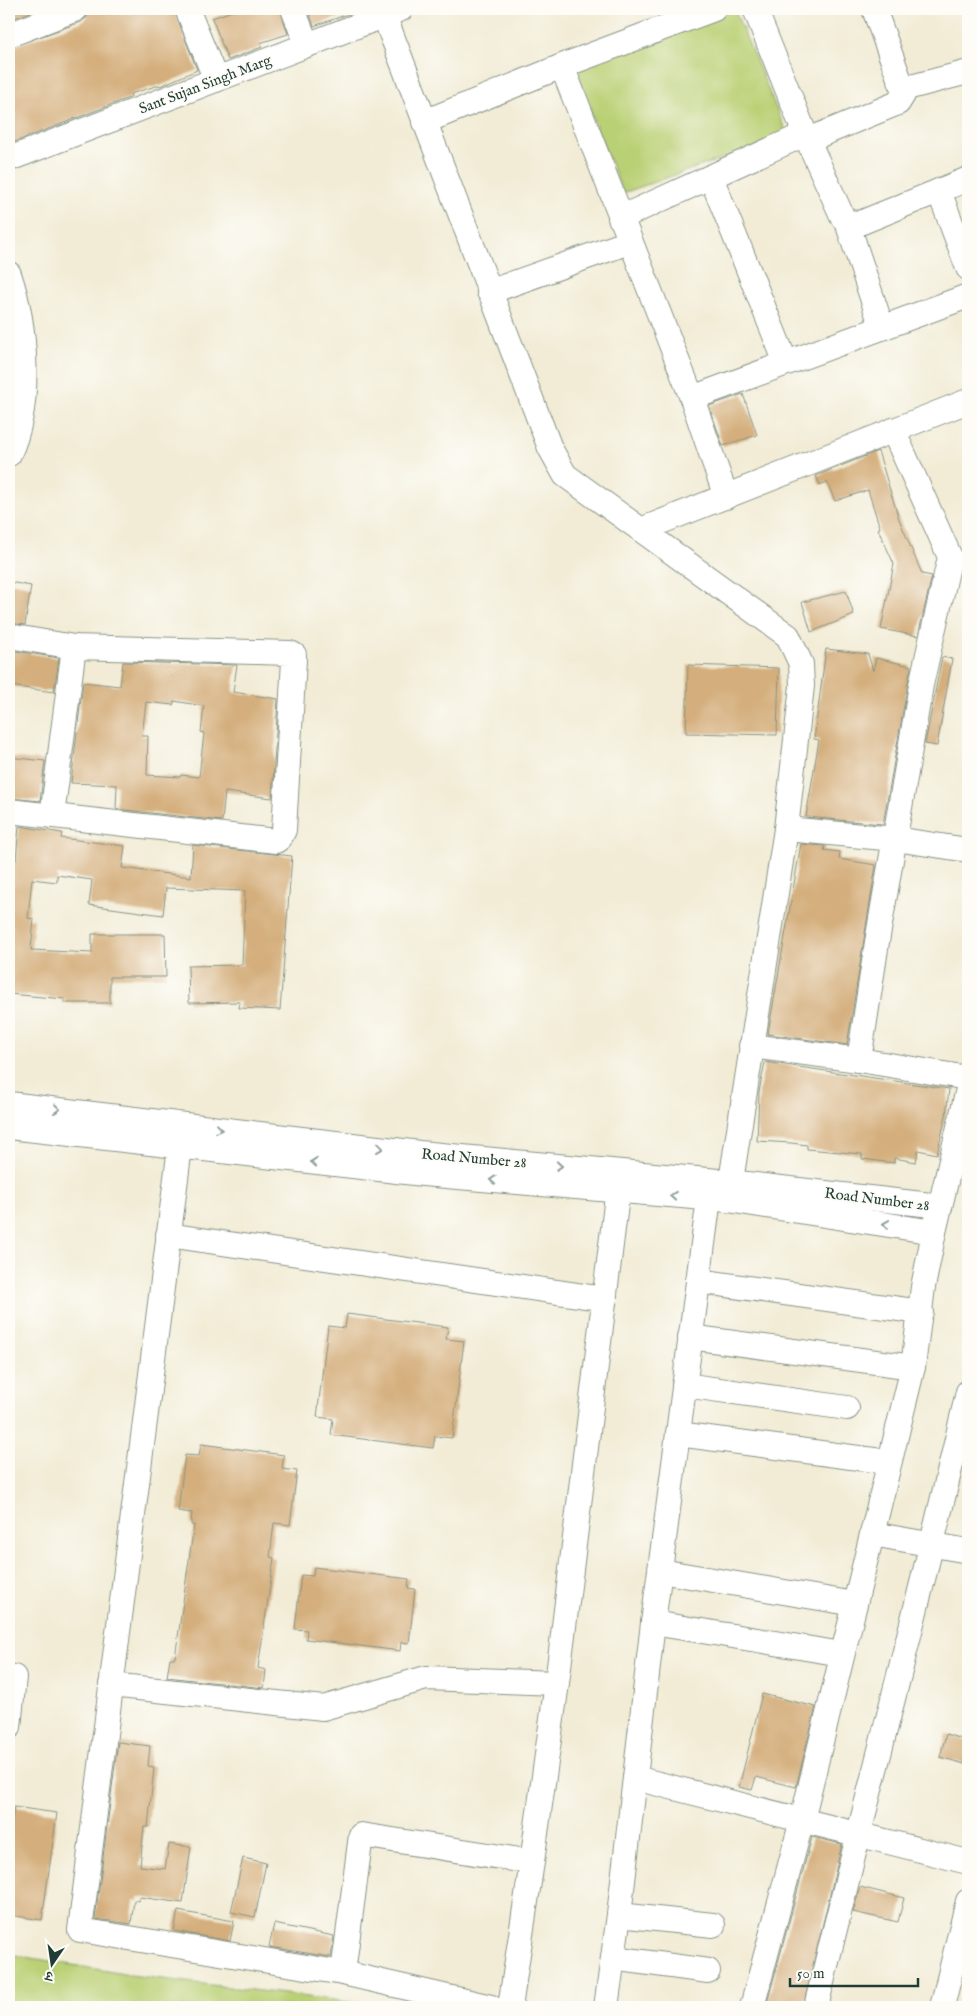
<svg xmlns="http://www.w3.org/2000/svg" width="977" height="2016" font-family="'IM FELL English','Noto Serif Devanagari',serif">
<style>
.green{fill:#bad074;stroke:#6c8654}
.building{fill:#d4ae7c;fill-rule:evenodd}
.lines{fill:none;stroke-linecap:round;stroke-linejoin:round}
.minor-casing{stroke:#889485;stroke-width:26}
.minor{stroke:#fff;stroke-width:24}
.oneway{stroke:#8f9e9a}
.labels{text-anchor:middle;stroke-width:4;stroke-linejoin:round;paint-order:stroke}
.street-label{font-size:15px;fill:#1f3d34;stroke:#fdfcf7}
</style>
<rect width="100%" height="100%" fill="#fdfcf7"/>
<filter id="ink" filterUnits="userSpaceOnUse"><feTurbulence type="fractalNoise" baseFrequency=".02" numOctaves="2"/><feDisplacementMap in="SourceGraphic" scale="10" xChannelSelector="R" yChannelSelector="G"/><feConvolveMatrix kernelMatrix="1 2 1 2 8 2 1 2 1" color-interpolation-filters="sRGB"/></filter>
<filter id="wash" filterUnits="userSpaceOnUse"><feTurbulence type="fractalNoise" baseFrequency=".0096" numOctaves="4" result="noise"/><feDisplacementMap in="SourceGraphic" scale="20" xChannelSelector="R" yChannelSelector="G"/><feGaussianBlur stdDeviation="1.12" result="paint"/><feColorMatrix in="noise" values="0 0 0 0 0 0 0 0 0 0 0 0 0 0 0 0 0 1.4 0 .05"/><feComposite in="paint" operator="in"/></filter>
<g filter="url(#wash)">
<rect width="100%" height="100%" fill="#f2ecd6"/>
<g class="green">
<path d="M722 9H734L788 136 623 193 573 70Z"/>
<path d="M9 1954 130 1975 390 2007H9Z"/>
</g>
<g id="blocks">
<g class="building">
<path d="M9 9H39L9 20Z"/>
<path d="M89 9H174L197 70 160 86 159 85 130 94 131 97 9 144V48L81 22 87 17Z"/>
<path d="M238 9H280L288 34 260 43 262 47 228 60 212 18Z"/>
<path d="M308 9H357V11L314 26Z"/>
<path d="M743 394 757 435 723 446 709 406Z"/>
<path d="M878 451 899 519 922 574 932 576 918 636 881 629 894 564 878 529 880 528 868 490 835 501 827 482 820 485 816 476Z"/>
<path d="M9 582 31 586 25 625 9 623Z"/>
<path d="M846 591 854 615 811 632 802 602Z"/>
<path d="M826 649 868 654 873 671 876 658 911 666 883 824 806 817 819 740 814 739Z"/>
<path d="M9 650 59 658 54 692 9 686Z"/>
<path d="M942 657 952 659 937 746 925 744Z"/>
<path d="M123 662 237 665 233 692 278 699 272 798 225 792 222 821 116 809 117 785 71 783 83 682 120 686ZM174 701 204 706 201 732 204 733 199 777 181 775 180 777 147 775 148 736H142L146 702 173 705Z"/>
<path d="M688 665 779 668 777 735 686 733Z"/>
<path d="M9 757 45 761 40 801 9 798Z"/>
<path d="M19 826 62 833 61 838 125 846 122 868 191 877 193 845 292 856 280 1010 239 1008 240 1002 189 1003 188 966 242 965 245 891 166 888 163 915 89 905 92 880 57 875V882L32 879 28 918 34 919 31 950 92 953V934H165L166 977H110V1003H65V999L9 994V859L16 860Z"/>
<path d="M801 844 825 846 824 850 840 852 839 859 876 865 847 1045 768 1034Z"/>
<path d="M765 1062 949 1089 946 1116 937 1154 918 1150 916 1162 894 1158V1163L862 1159V1154L807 1149V1145L791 1143 757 1141 759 1092Z"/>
<path d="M347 1314 448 1327 446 1339 464 1341 452 1438 435 1436 433 1448 331 1435 333 1419 317 1417 328 1326 345 1328Z"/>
<path d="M201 1444 284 1455 282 1469 297 1471 290 1525 274 1523 270 1557 274 1558 258 1668 266 1670 264 1688 167 1677 170 1658H175L194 1525H191L192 1513 178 1511 185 1455 199 1456Z"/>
<path d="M314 1567 409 1579 408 1588 415 1589 409 1643 401 1642 400 1651 306 1639 307 1630 295 1629 301 1575 313 1576Z"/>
<path d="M762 1694 816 1707 796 1787 756 1777 752 1790 739 1787Z"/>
<path d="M946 1734 968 1741V1765L940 1757Z"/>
<path d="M118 1742 150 1746 148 1766 154 1767 148 1827H144L140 1866 165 1869 169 1844 191 1847 183 1903 139 1897V1901L134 1900 131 1924 95 1919Z"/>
<path d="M14 1807 57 1813 42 1920 9 1915V1845Z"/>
<path d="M812 1837 842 1844 803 2007H766Z"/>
<path d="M243 1858 266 1863 255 1917 231 1912Z"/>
<path d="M860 1887 904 1898 898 1922 853 1912Z"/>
<path d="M178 1911 234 1921 230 1941 174 1931Z"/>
<path d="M274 1924 334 1936 331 1957 269 1947Z"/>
</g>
</g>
</g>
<g filter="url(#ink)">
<use href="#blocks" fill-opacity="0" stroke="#889485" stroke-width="1"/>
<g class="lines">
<defs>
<g id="minor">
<path d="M187 9 216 80"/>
<path d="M293 9 307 45"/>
<path d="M755 9 805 134 843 218 847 222 860 223 968 179"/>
<path d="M384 15 550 448 565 475 788 636 801 664 802 686 786 829 728 1200"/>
<path d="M9 35 76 9"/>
<path d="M562 66 692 398 726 497"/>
<path d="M903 89 968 72"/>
<path d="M424 122 562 66 714 9"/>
<path d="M808 140 898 103 903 95V89L874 9"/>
<path d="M9 159 401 9"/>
<path d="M711 177 786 363"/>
<path d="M939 191 968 268"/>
<path d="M620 218 805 134"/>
<path d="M847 222 882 328"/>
<path d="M9 274C26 324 33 404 9 454"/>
<path d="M489 292 629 242"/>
<path d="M692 398 968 296"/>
<path d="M643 529 968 401"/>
<path d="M9 636 74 647 290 653 294 655V660L284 830 280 838 276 841 9 811"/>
<path d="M52 816 74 647"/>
<path d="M786 829 895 839 968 850"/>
<path d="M751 1046 859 1060 968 1078"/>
<path d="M859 1060 877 942 921 685 950 557 893 430"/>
<path d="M9 1104 420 1153 729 1182 940 1206"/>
<path d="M9 1127 423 1174 728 1200 934 1232"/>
<path d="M180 1147 80 1930 343 1973 361 1835 532 1862 557 1683 620 1172"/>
<path d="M168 1235 605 1299"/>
<path d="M698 1281 921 1312"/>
<path d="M690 1337 913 1367"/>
<path d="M684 1385 847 1408"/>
<path d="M678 1434 889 1462"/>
<path d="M872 1534 968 1551"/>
<path d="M660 1571 855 1604"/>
<path d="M653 1623 842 1654"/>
<path d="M9 1676 14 1677 9 1727"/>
<path d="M111 1685 323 1708 426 1678 557 1683"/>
<path d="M635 1778 968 1862"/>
<path d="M619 1915 713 1925"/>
<path d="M613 1958 708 1971"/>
<path d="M343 1973 491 2007"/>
<path d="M510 2007 532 1862"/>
<path d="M606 2007 619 1915 653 1623 711 1183"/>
<path d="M752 2007 802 1820 913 1367 923 1287 934 1232 968 1089"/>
<path d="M816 2007C865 1802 921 1598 968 1392"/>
<path d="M942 2007 968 1901"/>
</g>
</defs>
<use href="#minor" class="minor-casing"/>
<use href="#minor" class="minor"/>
</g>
<defs><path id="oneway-chevron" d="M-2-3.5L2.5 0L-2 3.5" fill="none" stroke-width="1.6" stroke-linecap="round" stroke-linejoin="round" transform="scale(1.25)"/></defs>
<g class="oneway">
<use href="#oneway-chevron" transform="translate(57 1109) rotate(7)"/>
<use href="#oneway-chevron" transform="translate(219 1129) rotate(7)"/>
<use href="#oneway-chevron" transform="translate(380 1148) rotate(7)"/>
<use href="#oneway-chevron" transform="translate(314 1162) rotate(-174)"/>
<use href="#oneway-chevron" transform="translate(559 1166) rotate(5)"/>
<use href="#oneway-chevron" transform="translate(493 1180) rotate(-175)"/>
<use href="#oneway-chevron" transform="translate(673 1196) rotate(-175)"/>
<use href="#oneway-chevron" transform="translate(886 1224) rotate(-172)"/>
</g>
</g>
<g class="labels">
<g class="street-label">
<text transform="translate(205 84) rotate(-21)" y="5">Sant Sujan Singh Marg</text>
<text transform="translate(474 1158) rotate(5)" y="5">Road Number 28</text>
<text transform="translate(877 1199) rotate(7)" y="5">Road Number 28</text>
</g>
</g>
<rect width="977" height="2016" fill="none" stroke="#fdfcf7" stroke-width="30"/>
<g transform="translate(52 1964) rotate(193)" stroke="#fdfcf7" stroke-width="4" paint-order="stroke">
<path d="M0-4L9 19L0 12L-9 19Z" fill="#1f3d34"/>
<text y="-8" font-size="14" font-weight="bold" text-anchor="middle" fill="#1f3d34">उ</text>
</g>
<path d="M790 1978v8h128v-8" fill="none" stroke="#1f3d34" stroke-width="2.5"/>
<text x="797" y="1978" font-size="15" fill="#1f3d34" stroke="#fdfcf7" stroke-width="4" paint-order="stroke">50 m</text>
</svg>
